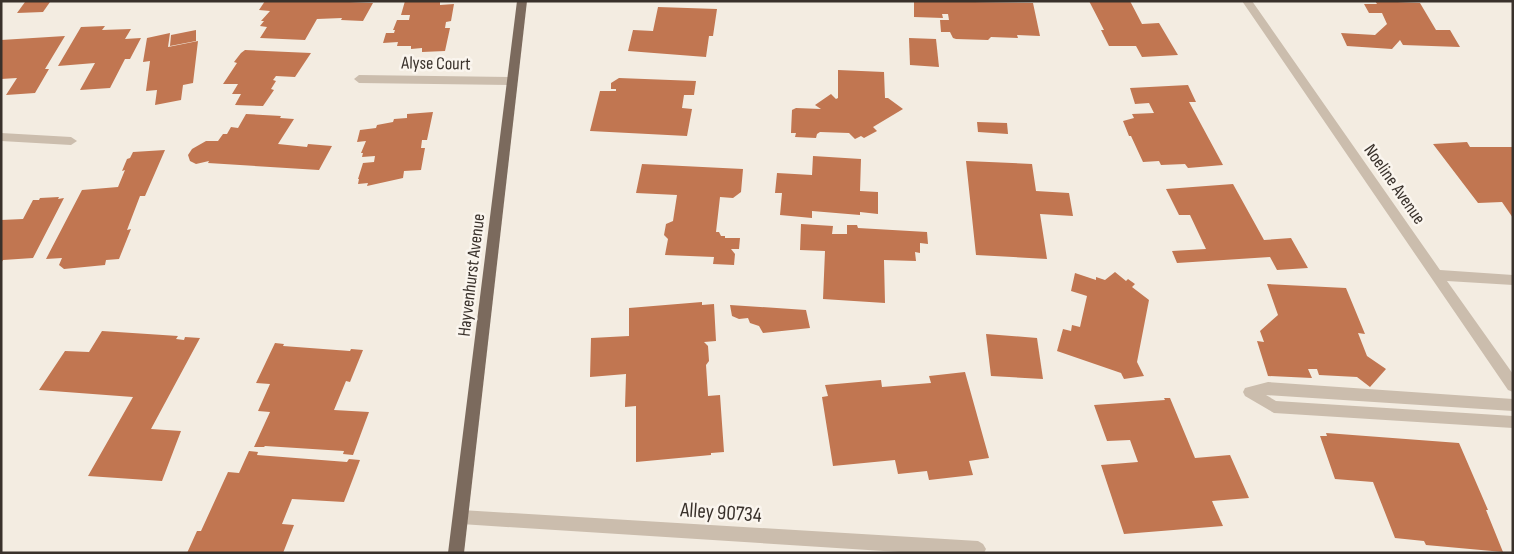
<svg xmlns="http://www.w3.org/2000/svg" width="1514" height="554" font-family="'Sofia Sans Condensed',sans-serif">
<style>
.building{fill:#c17651}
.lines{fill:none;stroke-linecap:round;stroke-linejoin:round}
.minor{fill:#cbbdad;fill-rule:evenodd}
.major{fill:#7b6a5d;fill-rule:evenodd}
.labels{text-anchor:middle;stroke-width:5;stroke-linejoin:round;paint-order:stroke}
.street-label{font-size:18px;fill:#39312b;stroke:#faf5ee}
.near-street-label{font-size:21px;fill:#39312b;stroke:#faf5ee}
</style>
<rect width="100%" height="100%" fill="#f3ece1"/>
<g class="building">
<path d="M265 1H326L373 3 363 21 341 20 342 18 317 19 305 40 260 38 267 27 260 26 264 21H261L270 11 259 10Z"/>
<path d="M405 1H440V5L454 4 451 21 446 22 445 28H450L445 51 422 52V48L411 49V46H397L398 42 383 43 386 33H394L395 30H393L397 20H409L410 15H401Z"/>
<path d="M914 1 1033 3 1040 36 1017 35 1018 38 991 37 988 40 956 39 953 38 950 32H941L940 20H949L948 14H942L943 18 914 17Z"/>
<path d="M1089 1H1130L1142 24 1159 23 1178 55 1142 57 1136 46H1109L1101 30H1104Z"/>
<path d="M1375 1 1420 3 1436 30H1450L1460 47 1403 45 1400 40 1392 49 1347 46 1341 33 1375 35 1387 24 1382 13H1369L1364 4H1377Z"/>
<path d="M25 2H50L43 12 17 13Z"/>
<path d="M658 7 717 9 713 36H709L706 57 628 51 633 30 653 31Z"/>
<path d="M105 26 102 30 131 29 125 39 141 38 130 59H125L110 88 80 90 95 63 58 66 81 27Z"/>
<path d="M196 30V41L170 46 171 35Z"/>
<path d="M170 33 168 47 198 41 193 83 183 85 181 100 155 105 157 90 146 91 150 61 143 62 147 38Z"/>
<path d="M65 36 45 69H49L35 93 6 95 17 78 1 79V40Z"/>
<path d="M909 38 936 39 939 67 910 65Z"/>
<path d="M245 50 311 53 295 77 276 76 273 80 276 81 271 89 274 90 263 106 235 105 241 94H232L238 84H223L237 63 234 62 241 53Z"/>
<path d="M838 70 884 72 885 98H888L903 109 873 127 877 131 864 138 861 136 855 139 849 133 820 132 817 134 816 138 795 137 796 133H791L792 110 796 108 821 109 815 105 831 94 836 99 838 98Z"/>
<path d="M619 78 696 81 694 95H684L682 108 692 109 687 136 590 131 600 91H616V89H611V83Z"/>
<path d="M1188 85 1196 102H1189L1223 165 1188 168 1185 164 1161 165 1159 161 1143 162 1131 136H1129L1123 121 1134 118 1132 114 1154 113 1149 103 1135 104 1130 88Z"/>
<path d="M433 112 427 140H422L421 148H425L421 170 404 171 403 178 367 186 368 183 358 184 359 179H358L363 163 374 162 375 156 362 157 363 153H361L366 141 357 142 360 130 376 128 377 125 393 122 394 119 407 118V114Z"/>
<path d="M246 114 281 116 280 118 294 119 278 144 307 147 308 144 332 146 319 170 208 163 209 161 196 164 190 161 188 155 192 149 206 141H218L223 134H227L231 127 238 128Z"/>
<path d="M977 122 1007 123 1008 134 978 132Z"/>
<path d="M1467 142 1470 147H1513V218L1502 202 1478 203 1433 144Z"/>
<path d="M165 150 145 196H140L127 230 131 229 119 259 106 260 105 265 64 269 59 265 62 258 46 259 82 190 118 187 125 170 122 171 127 159 130 158 133 152Z"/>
<path d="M813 156 861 159 860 191 878 192V214L860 212V215L812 211V218L780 215 782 193H775L777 173 812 175Z"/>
<path d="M966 161 1032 164 1036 191 1069 193 1073 216 1040 214 1047 259 976 255Z"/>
<path d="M642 164 743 169 741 192 733 198 720 197 716 232H719L721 236H725V238H740L739 249H731L735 254 734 265 713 264 714 257 665 255 668 239 664 235 666 224 673 221 677 195 636 193Z"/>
<path d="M1233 184 1264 240 1291 238 1308 268 1277 270 1270 257 1177 263 1172 251 1206 249 1190 215H1179L1166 189Z"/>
<path d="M59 197 58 199 64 198 33 258 3 260 1 263V220L23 219 33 200H39L40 198Z"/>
<path d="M801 224 833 226 832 234H847V225H857L858 228 927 232 928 244 920 243V253L915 252 916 261 884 260 885 303 823 299 825 251 800 250Z"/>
<path d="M1115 272 1126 281 1128 279 1135 284 1132 287 1149 300 1137 362 1144 376 1124 379 1121 373 1057 351 1063 329 1071 331 1072 325 1080 327 1087 296 1071 291 1075 273 1096 280V277L1105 280Z"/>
<path d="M1267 284 1346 288 1365 334 1358 333 1367 356 1386 369 1370 387 1357 377 1319 375 1317 369H1308L1312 378 1268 376 1257 341 1264 342 1260 331 1278 315Z"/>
<path d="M702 302V305L714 304 716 341 704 342 708 346 709 361 706 365 708 396 720 395 724 452 711 453V455L636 462V406L625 407 626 374 590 377 591 338 629 336V308Z"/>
<path d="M730 305 806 310 810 328 763 333 759 326 750 323 748 318 739 319 732 316Z"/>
<path d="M102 331 178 336 176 339 184 340 185 337 200 338 151 429 181 431 162 481 88 476 133 397 39 390 65 351 89 352Z"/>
<path d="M986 334 1037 338 1043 379 991 376Z"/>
<path d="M275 343 284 344 283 346 350 351 351 349 363 350 350 382 346 381 334 410 369 412 353 455 343 454 344 451 265 446 264 447H254L270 412 258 411 270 384 256 383Z"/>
<path d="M965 372 989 458 969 461 973 475 929 480 927 471 898 474 895 460 833 466 822 397 828 396 825 385 881 380 882 387 931 383 929 376Z"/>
<path d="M1164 398H1170L1195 458 1230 455 1249 498 1212 501 1223 526 1124 534 1101 465 1138 462 1130 440 1107 441 1094 405 1165 400Z"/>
<path d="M1326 433 1459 443 1488 510H1486L1503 552 1426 545 1424 541 1395 538 1373 482 1335 479 1320 436H1327Z"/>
<path d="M249 451 258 452 257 455 347 462 349 459 360 460 344 502 292 499 282 524 294 525 283 553H187L197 531H201L228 472 239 473Z"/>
</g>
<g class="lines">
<g class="minor">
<path d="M1242 1H1252L1440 270 1513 275V285L1447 281 1513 374V392L1508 390Z"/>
<path d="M359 75 512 77 517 81 512 85 359 83 354 79Z"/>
<path d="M1 133 71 137 77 141 71 145 1 141Z"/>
<path d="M1268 382 1513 399V411L1266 395 1276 401 1513 416V428L1274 413 1245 396 1243 392 1245 388Z"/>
<path d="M461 510 978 541 983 544 986 549 984 553H915L461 524 456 522 453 517 456 512Z"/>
</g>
<path class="major" d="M517 1H527L464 553H448Z"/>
</g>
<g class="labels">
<g class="street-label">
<text transform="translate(436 63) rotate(1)" y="6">Alyse Court</text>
<text transform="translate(1395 184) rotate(55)" y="6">Noeline Avenue</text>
<text transform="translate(471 275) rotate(-83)" y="6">Hayvenhurst Avenue</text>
</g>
<g class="near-street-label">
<text transform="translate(721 512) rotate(4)" y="7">Alley 90734</text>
</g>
</g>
<rect width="1514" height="554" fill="none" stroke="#39312b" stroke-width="5"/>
</svg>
